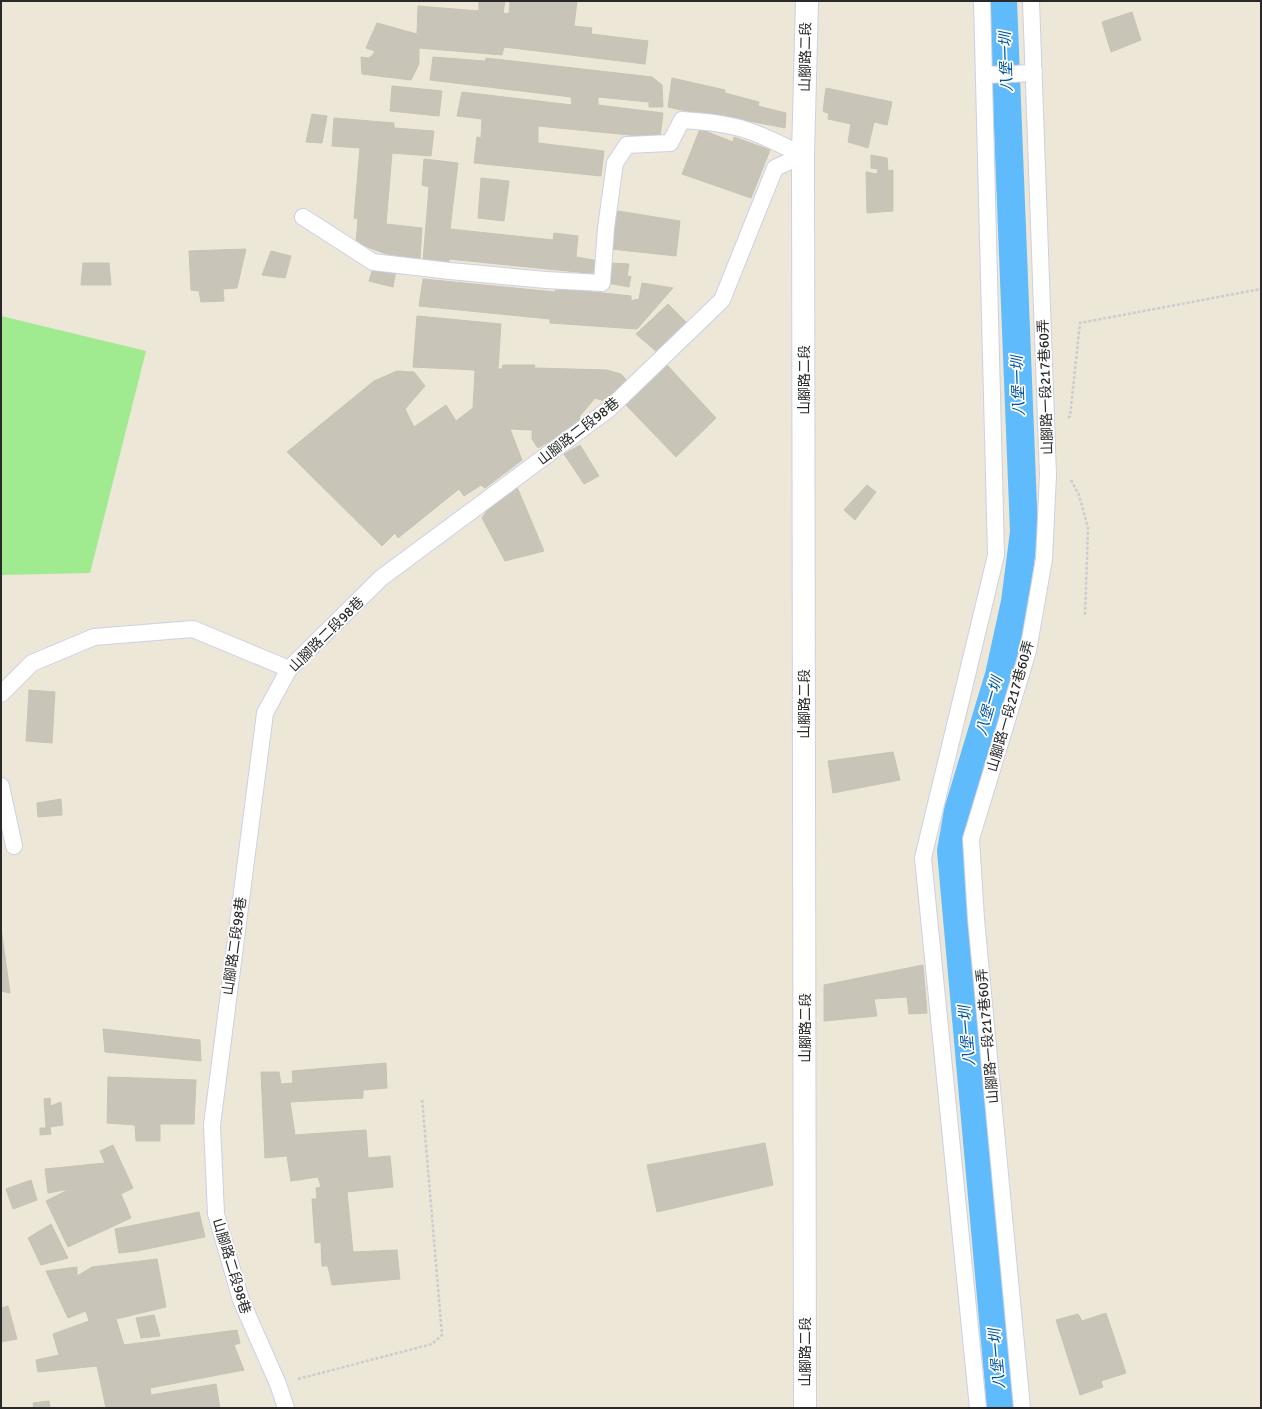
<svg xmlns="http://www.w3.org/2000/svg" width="1262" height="1409" font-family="Signika,'Noto Sans TC',sans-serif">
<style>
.green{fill:#a0ea8f}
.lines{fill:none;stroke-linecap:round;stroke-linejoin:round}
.canal{stroke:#5fbbfb;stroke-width:28}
.building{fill:#c8c4b8;stroke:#c8c3b2}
.lane-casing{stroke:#cecfe4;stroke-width:18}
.secondary-casing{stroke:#cecfe4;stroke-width:24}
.path{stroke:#ccc;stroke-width:2.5;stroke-dasharray:3 2;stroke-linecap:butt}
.lane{stroke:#fff;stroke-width:16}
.secondary{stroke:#fff;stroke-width:22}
.labels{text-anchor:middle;stroke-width:3.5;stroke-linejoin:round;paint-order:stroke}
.street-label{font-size:14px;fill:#292929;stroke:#fff}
.water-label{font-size:15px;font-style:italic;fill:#0054a5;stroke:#fff}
</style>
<rect width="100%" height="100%" fill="#ede7d8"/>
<path class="green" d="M1 316 146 351 90 573 1 575Z"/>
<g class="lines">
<path class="canal" d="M1001 1408 951 851 958 811 999 675 1015 602 1024 532 1003 1"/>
</g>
<g class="building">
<path d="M479 1H505L503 13 509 14 510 1H577L574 26 592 28 591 34 648 41 645 64 504 47 502 55 419 48V64L411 80 362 74 361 57 368 58 372 56 375 51 366 48 377 23 417 34 418 6 479 11Z"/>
<path d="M1132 12 1141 40 1111 52 1102 22Z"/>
<path d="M433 57 485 61 486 58 652 77 662 85 663 107H649V102L598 97V105L663 113 660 138 538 126V143L604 151 601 176 474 163 477 137 481 138 482 119 457 116 462 92 572 105 571 97 430 80Z"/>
<path d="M672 78 725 90V93L759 102 758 106 786 113 785 128 744 120 742 123 668 107Z"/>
<path d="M392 86 442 91 439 116 390 111Z"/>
<path d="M826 88 892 102 887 125 874 122 868 148 848 142 851 124 828 119 829 114 823 111Z"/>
<path d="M312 114 327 116 322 143 306 142Z"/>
<path d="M334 118 394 123V128L434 131 431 156 392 153 386 224 422 228 420 259 387 254 356 243 358 219 354 218 360 148 332 146Z"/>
<path d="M700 129 733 142 734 137 770 150 751 198 682 174Z"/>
<path d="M871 155 887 158 888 171 893 170V211L867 213 866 172 877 174 878 169 871 168Z"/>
<path d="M424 159 458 163 450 229 553 240 554 233 578 236 576 257 599 261 597 274 449 259V264L423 261 429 187 422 185Z"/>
<path d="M481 178 509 181 504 221 478 218Z"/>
<path d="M618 211 680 221 676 256 611 249Z"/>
<path d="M246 249 237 288 223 289 224 301 201 302 199 291 191 290 189 251Z"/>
<path d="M271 251 291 256 285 278 262 275Z"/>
<path d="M83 263H109L111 285H81Z"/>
<path d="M611 263 629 264 627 277 631 276 629 287 607 283Z"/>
<path d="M374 265 396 270 393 287 369 281Z"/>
<path d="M423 279 555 292 556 288 631 296V301L639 299 642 283 673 288 637 329 550 323V319L419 306Z"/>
<path d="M668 304 687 323 657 352 636 334Z"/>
<path d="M417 316 501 324 498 369H502L503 365H535L534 368 607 370 621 374 628 382 605 401 595 398 579 417 581 423 538 448 532 439V430L510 429 522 460 485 488 481 485 464 496 459 489 398 538 395 533 382 546 287 452 374 381 397 371 414 372 425 386 405 409 414 427 446 405 456 421 473 408 475 370 413 367Z"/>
<path d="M667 365 716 418 676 457 626 405Z"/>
<path d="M580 445 599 476 584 484 564 454Z"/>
<path d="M867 485 876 492 855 520 844 510Z"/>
<path d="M517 487 544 551 505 561 482 518 494 501Z"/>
<path d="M29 690 55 692 52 743 26 741Z"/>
<path d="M893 752 900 780 833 793 828 761Z"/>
<path d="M61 799 62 815 38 817 37 803Z"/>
<path d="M1 928 10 993 1 991Z"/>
<path d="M923 965 927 1013 909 1014 907 997 874 999 877 1016 824 1021V985Z"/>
<path d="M103 1029 200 1040 201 1061 105 1052Z"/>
<path d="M386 1063 387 1088 363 1090V1098L290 1102 295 1135 366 1130 368 1158 390 1156 393 1187 347 1192 353 1252 397 1250 400 1279 332 1285 328 1266H322L321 1242 315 1243 312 1199H317L316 1188 321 1187 318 1177 291 1181 287 1156 265 1158 261 1072H279L281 1084 293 1083 292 1071Z"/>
<path d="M108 1077 196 1080 194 1124H160V1141H136L135 1125 107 1123Z"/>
<path d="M50 1098 51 1106 61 1102 63 1125 50 1127 51 1134 40 1135V1128H46L44 1099Z"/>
<path d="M765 1143 773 1185 657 1212 647 1165Z"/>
<path d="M113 1145 133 1188 121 1194 131 1218 68 1247 46 1201 70 1189 48 1193 45 1169 105 1163 100 1151Z"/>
<path d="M31 1180 37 1200 13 1209 6 1189Z"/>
<path d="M199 1212 205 1237 137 1251 119 1253 115 1229Z"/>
<path d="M51 1224 68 1258 41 1265 28 1238Z"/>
<path d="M157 1259 166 1307 116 1319 124 1345 237 1330 240 1343 234 1345 244 1370 150 1388 151 1395 216 1384 220 1408H106L97 1366 38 1372 36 1360 59 1355 53 1334 89 1321 86 1311 68 1318 46 1271 77 1267V1276L92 1267Z"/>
<path d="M8 1306 17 1339 1 1342V1308Z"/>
<path d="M1106 1313 1126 1373 1101 1381 1103 1387 1080 1395 1056 1320 1078 1314 1082 1321Z"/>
<path d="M154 1315 160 1336 141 1338 136 1318Z"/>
<path d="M49 1401 50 1408H34L33 1403Z"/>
</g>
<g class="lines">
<defs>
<g id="lane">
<path d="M985 75 1034 73"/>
<path d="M303 217 373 262 450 271 546 280 602 283 606 228 615 163 627 145 670 143 682 120C701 121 721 123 740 128 762 134 783 146 803 155"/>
<path d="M1 694 32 663 94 637 193 629 289 669"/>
<path d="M1 786 14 846"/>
<path d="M286 1408 278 1384 241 1300 216 1214 212 1125 265 713 289 669 381 578 609 409 722 300 775 168 803 155"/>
<path d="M978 1408 923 858 996 555 982 1"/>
<path d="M1022 1408 976 919 971 839 1028 651 1044 559 1048 475 1031 1"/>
</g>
<path id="secondary" d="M805 1408 803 155 807 1"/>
</defs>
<use href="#lane" class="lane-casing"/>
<use href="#secondary" class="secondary-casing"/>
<g class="path">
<path d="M1068 418 1070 416 1080 323 1261 289"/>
<path d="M1071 480 1079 495 1088 528 1085 616"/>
<path d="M298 1379 432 1344 442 1335 422 1098"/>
</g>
<use href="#lane" class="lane"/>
<use href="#secondary" class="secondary"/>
</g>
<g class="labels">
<g class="street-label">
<text transform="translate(805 57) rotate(-89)" y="5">山腳路二段</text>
<text transform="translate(804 380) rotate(-90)" y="5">山腳路二段</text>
<text transform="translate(1045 387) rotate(-92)" y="5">山腳路一段217巷60弄</text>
<text transform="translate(578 431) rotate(-38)" y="5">山腳路二段98巷</text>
<text transform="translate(326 634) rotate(-45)" y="5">山腳路二段98巷</text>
<text transform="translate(804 704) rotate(-90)" y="5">山腳路二段</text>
<text transform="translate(1010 706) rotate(-74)" y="5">山腳路一段217巷60弄</text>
<text transform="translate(234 946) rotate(-82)" y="5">山腳路二段98巷</text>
<text transform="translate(805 1028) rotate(-90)" y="5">山腳路二段</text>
<text transform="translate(987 1036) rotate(-95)" y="5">山腳路一段217巷60弄</text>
<text transform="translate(232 1266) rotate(73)" y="5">山腳路二段98巷</text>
<text transform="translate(805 1352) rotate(-90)" y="5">山腳路二段</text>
</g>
<g class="water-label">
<text transform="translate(1006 62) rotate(-92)" y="5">八堡一圳</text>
<text transform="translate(1018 386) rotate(-92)" y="5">八堡一圳</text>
<text transform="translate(989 706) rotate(-74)" y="5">八堡一圳</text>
<text transform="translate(967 1036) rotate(-95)" y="5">八堡一圳</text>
<text transform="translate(997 1359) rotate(-95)" y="5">八堡一圳</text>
</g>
</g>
<rect width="1262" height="1409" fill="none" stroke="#292929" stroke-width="4"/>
</svg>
